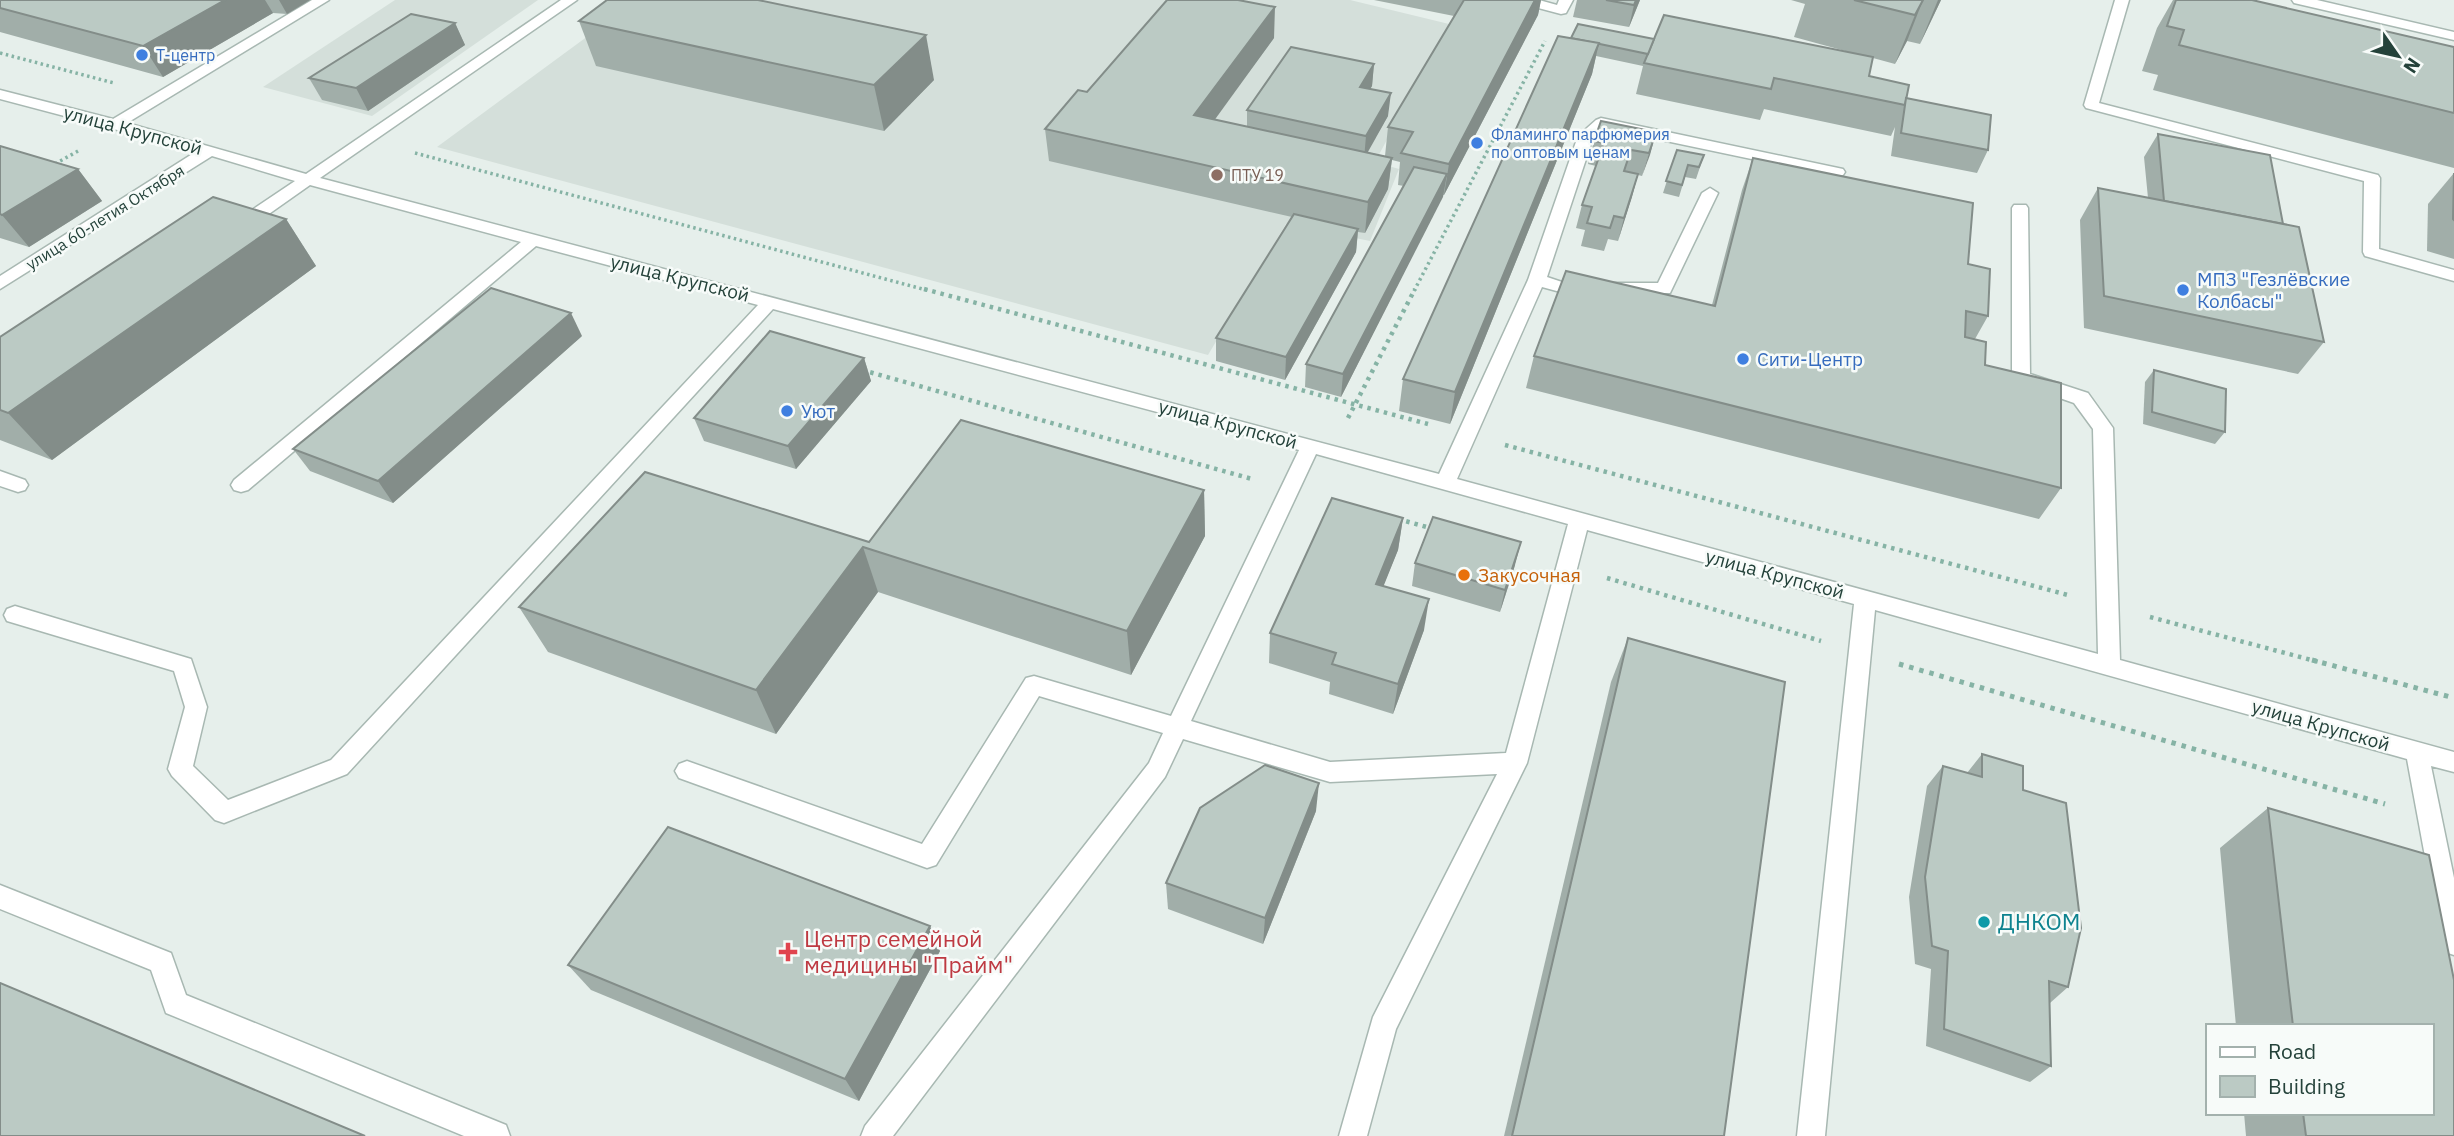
<svg xmlns="http://www.w3.org/2000/svg" width="2454" height="1136" font-family="'IBM Plex Sans',sans-serif">
<style>
.built{fill:#d4dfda}
.lines{fill:none;stroke-linecap:round;stroke-linejoin:round}
.minor-casing{stroke:#a8b8b2;stroke-width:3}
.path-far2{stroke:#86b3a5;stroke-width:3.5;stroke-dasharray:2.5 3.5;stroke-linecap:butt}
.path-far1{stroke:#86b3a5;stroke-width:4.5;stroke-dasharray:3.5 5;stroke-linecap:butt}
.path{stroke:#86b3a5;stroke-width:5;stroke-dasharray:4.5 6;stroke-linecap:butt}
.minor{fill:#fff;fill-rule:evenodd}
.wall{fill:#a1aea9}
.shaded-wall{fill:#838d89}
.building{fill:#bbcac4;stroke:#838d89;stroke-width:2}
.shop-dot{fill:#3f7fe0;stroke:#f7fbf9;stroke-width:2.5}
.education-dot{fill:#8d6e63;stroke:#f7fbf9;stroke-width:2.5}
.food-dot{fill:#e8710a;stroke:#f7fbf9;stroke-width:2.5}
.culture-dot{fill:#0f9aa8;stroke:#f7fbf9;stroke-width:2.5}
.health-dot{fill:#e0444e;stroke:#f7fbf9;stroke-width:2.5}
.labels{text-anchor:middle;stroke-width:5;stroke-linejoin:round;paint-order:stroke}
.far-shop-label{font-size:16px;fill:#366cbe;stroke:#f7fbf9;text-anchor:start}
.far-education-label{font-size:16px;fill:#785e54;stroke:#f7fbf9;text-anchor:start}
.far-street-label{font-size:16px;fill:#24423a;stroke:#f7fbf9}
.street-label{font-size:19px;fill:#24423a;stroke:#f7fbf9}
.shop-label{font-size:19px;fill:#366cbe;stroke:#f7fbf9;text-anchor:start}
.food-label{font-size:19px;fill:#c56008;stroke:#f7fbf9;text-anchor:start}
.near-culture-label{font-size:23px;fill:#0d838f;stroke:#f7fbf9;text-anchor:start}
.near-health-label{font-size:23px;fill:#be3a42;stroke:#f7fbf9;text-anchor:start}
</style>
<rect width="100%" height="100%" fill="#e6efeb"/>
<g class="built">
<path d="M395 0H538L372 116 263 87Z"/>
<path d="M637 0H1350L1449 24 1375 162 1399 169 1370 241 1286 224 1208 355 437 147Z"/>
</g>
<g class="lines">
<defs>
<g id="minor">
<path d="M312 0H329L127 123 306 174 561 0H577L320 178 1439 474 1528 280 1578 136 1596 120 1601 118 1843 169 1845 172 1843 175 1837 177 1604 128 1593 138 1547 277 1565 283H1658L1702 193 1710 188 1718 193 1670 293H1564L1542 287 1457 479 2098 654 2093 429 2074 403 2014 382 2012 378V208L2014 205H2026L2028 208 2030 374 2088 393 2113 428 2120 660 2454 752V772L2431 766 2454 878V955L2445 952 2441 943 2407 759 1875 610 1825 1136H1797L1854 604 1587 530 1527 763 1396 1029 1367 1136H1339L1373 1017 1497 774 1330 782 1183 739 1165 777 893 1136H861L865 1126 1149 763 1163 733 1039 696 936 865 927 868 679 778 675 771 679 764 687 761 922 844 1026 678 1034 676 1171 716 1299 450 773 309 347 774 224 823 215 820 172 776 168 769 185 707 174 671 7 621 4 615 7 609 15 606 191 659 207 707 193 766 228 800 331 760 758 305 536 246 248 490 241 492 234 490 231 485 234 480 521 242 310 185 246 230H234L232 226 234 222 295 181 212 156 0 289V276L197 151 0 99V90L113 119ZM1316 454 1568 524 1506 753 1330 762 1191 721Z"/>
<path d="M1517 0H1539L1557 5 1559 0H1573L1566 13 1561 14 1519 3Z"/>
<path d="M2115 0H2129L2099 103 2378 175 2380 178 2379 249 2454 270V281L2365 256 2363 252 2364 181 2086 108 2084 105Z"/>
<path d="M2292 0H2317L2454 32V40L2294 3Z"/>
<path d="M0 471 25 480 28 485 25 490 18 492 0 486Z"/>
<path d="M0 885 171 953 186 995 506 1125 510 1136H464L166 1013 151 970 0 909Z"/>
</g>
</defs>
<use href="#minor" class="minor-casing"/>
<g class="path-far2">
<path d="M0 53 114 83"/>
<path d="M415 153 930 291"/>
<path d="M55 164 78 151"/>
<path d="M1414 291 1545 41"/>
</g>
<g class="path-far1">
<path d="M924 289 1428 424"/>
<path d="M862 370 1252 479"/>
<path d="M1348 418 1415 289"/>
<path d="M1505 445 2068 595"/>
<path d="M1398 519 1434 529"/>
<path d="M1607 578 1821 641"/>
<path d="M2150 617 2319 662"/>
</g>
<g class="path">
<path d="M2312 660 2454 698"/>
<path d="M1899 664 2385 804"/>
</g>
<use href="#minor" class="minor"/>
</g>
<g class="wall">
<path d="M0 0H310L287 14 273 13 163 77 0 32Z"/>
<path d="M1374 0H1541L1538 15 1444 195H1443L1341 397 1305 387 1306 364 1404 186 1398 185 1400 162 1392 160 1388 189 1365 233 1358 232 1356 252 1285 380 1216 361V338L1292 217 1049 161 1045 129 1087 92 1274 38 1214 119 1247 127V110L1374 64 1372 86 1370 89 1388 116 1367 152 1385 156 1388 127 1454 16Z"/>
<path d="M1577 0H1640L1629 27 1573 17Z"/>
<path d="M1791 0H1941L1920 44 1907 41 1895 64 1873 58 1869 76 1906 98 1988 150 1977 173 1891 156 1895 127 1891 136 1764 109 1760 120 1636 94 1643 66 1596 56 1592 74 1450 424 1399 411 1403 379 1571 38 1654 39 1849 52 1794 37 1805 4Z"/>
<path d="M2173 0H2252L2454 47V168L2153 90 2158 75 2142 71 2157 28Z"/>
<path d="M579 21 934 80 884 131 596 66Z"/>
<path d="M455 23 465 45 368 111 322 100 309 78Z"/>
<path d="M1656 132 1642 176 1638 175 1618 241 1608 239 1604 251 1581 246 1585 230 1576 228 1582 205 1596 166 1588 164 1594 141Z"/>
<path d="M2158 134 2283 224 2324 342 2298 374 2084 328 2080 220 2098 188 2148 198 2144 157Z"/>
<path d="M0 146 78 169 102 201 29 247 0 238Z"/>
<path d="M1677 150 1704 155 1696 179 1685 177 1679 197 1663 193Z"/>
<path d="M1753 158 1968 264 1988 316 1975 339 1985 365 2061 488 2039 519 1526 388 1534 356 1712 305 1742 190Z"/>
<path d="M2454 173V259L2427 251 2428 204Z"/>
<path d="M286 219 316 266 52 460 0 440V337Z"/>
<path d="M582 336 393 503 310 471 293 449Z"/>
<path d="M864 358 871 381 796 469 704 441 694 418Z"/>
<path d="M2154 370 2225 432 2215 444 2143 424 2145 382Z"/>
<path d="M1204 490 1205 536 1131 675 878 592 776 734 548 652 519 607 869 542Z"/>
<path d="M1403 518 1398 550 1383 586 1424 630 1393 714 1329 694 1330 682 1269 663 1270 633Z"/>
<path d="M1415 563 1515 565 1500 612 1412 586Z"/>
<path d="M1628 638 1724 1136H1504L1611 682Z"/>
<path d="M1982 754 2023 790 2068 987 2050 1003 2051 1066 2030 1082 1926 1046 1931 969 1915 964 1909 897 1927 786 1943 766 1967 773Z"/>
<path d="M2268 808 2429 855 2454 980V1136H2246L2244 1113H2431V1026H2236L2220 848Z"/>
<path d="M1316 811 1263 944 1168 909 1166 883Z"/>
<path d="M940 951 859 1101 591 990 568 965Z"/>
</g>
<g class="shaded-wall">
<path d="M225 0H265L273 13 163 77 143 46Z"/>
<path d="M279 0H310L287 14Z"/>
<path d="M1535 0H1541L1538 15 1444 195 1449 164Z"/>
<path d="M1636 0H1640L1629 27 1634 5Z"/>
<path d="M1923 0 1907 41 1895 64 1915 15Z"/>
<path d="M1938 0H1941L1920 44Z"/>
<path d="M1275 7 1274 38 1195 147 1194 115Z"/>
<path d="M455 23 465 45 368 111 356 88Z"/>
<path d="M926 35 934 80 884 131 874 85Z"/>
<path d="M1599 43 1592 74 1450 424 1455 392Z"/>
<path d="M1374 64 1372 86 1358 109 1360 87Z"/>
<path d="M1391 93 1388 116 1364 159 1366 136Z"/>
<path d="M1656 132 1650 155 1642 176 1649 153Z"/>
<path d="M1392 158 1388 189 1365 233 1368 202Z"/>
<path d="M78 169 102 201 29 247 2 215Z"/>
<path d="M1447 174 1443 197 1341 397 1343 374Z"/>
<path d="M1638 174 1632 197 1618 241 1624 218Z"/>
<path d="M286 219 316 266 52 460 8 413Z"/>
<path d="M1358 229 1356 252 1285 380 1286 357Z"/>
<path d="M571 313 582 336 393 503 378 481Z"/>
<path d="M864 358 871 381 796 469 788 446Z"/>
<path d="M1204 490 1205 536 1131 675 1127 631Z"/>
<path d="M1403 518 1398 550 1372 615 1376 584Z"/>
<path d="M1521 542 1515 565 1500 612 1505 590Z"/>
<path d="M863 547 878 592 776 734 756 690Z"/>
<path d="M1429 599 1424 630 1393 714 1398 684Z"/>
<path d="M1319 783 1316 811 1263 944 1265 918Z"/>
<path d="M930 926 940 951 859 1101 845 1079Z"/>
</g>
<g class="building">
<path d="M0 0H225L143 46 0 8Z"/>
<path d="M607 0H758L926 35 874 85 579 21Z"/>
<path d="M1167 0H1238L1275 7 1194 115 1392 158 1368 202 1045 129 1078 90 1087 92Z"/>
<path d="M1464 0H1535L1449 164 1401 153 1413 132 1388 127Z"/>
<path d="M1606 0H1636L1634 5Z"/>
<path d="M1854 0H1923L1915 15Z"/>
<path d="M2176 0H2252L2454 47V113L2179 45 2184 30 2167 26Z"/>
<path d="M411 14 455 23 356 88 309 78Z"/>
<path d="M1664 15 1873 57 1869 76 1909 85 1905 105 1774 78 1771 89 1644 63Z"/>
<path d="M1578 24 1654 39 1648 54 1571 38Z"/>
<path d="M1558 36 1599 43 1455 392 1403 379Z"/>
<path d="M1291 47 1374 64 1360 87 1391 93 1366 136 1247 110Z"/>
<path d="M1906 98 1991 115 1988 150 1901 133Z"/>
<path d="M1601 121 1656 132 1649 153 1631 150 1624 171 1638 174 1624 218 1614 216 1610 228 1587 223 1592 207 1582 205 1604 143 1594 141Z"/>
<path d="M2158 134 2270 155 2283 224 2164 201Z"/>
<path d="M0 146 78 169 2 215 0 214Z"/>
<path d="M1677 150 1704 155 1699 167 1688 165 1682 185 1666 181Z"/>
<path d="M1753 158 1973 203 1968 264 1990 269 1988 316 1966 311 1965 337 1986 342 1985 365 2061 383V488L1534 356 1566 271 1715 306Z"/>
<path d="M1414 167 1447 174 1343 374 1306 364Z"/>
<path d="M2454 173V220L2453 219Z"/>
<path d="M2098 188 2299 227 2324 342 2104 296Z"/>
<path d="M213 197 286 219 8 413 0 410V337Z"/>
<path d="M1294 214 1358 229 1286 357 1216 338Z"/>
<path d="M491 288 571 313 378 481 293 449Z"/>
<path d="M770 331 864 358 788 446 694 418Z"/>
<path d="M2154 370 2226 389 2225 432 2152 412Z"/>
<path d="M961 420 1204 490 1127 631 863 547 756 690 519 607 645 472 869 542Z"/>
<path d="M1332 498 1403 518 1376 584 1429 599 1398 684 1332 664 1336 653 1270 633Z"/>
<path d="M1433 517 1521 542 1505 590 1415 563Z"/>
<path d="M1628 638 1785 682 1724 1136H1512Z"/>
<path d="M1982 754 2023 766V790L2066 803 2081 928 2068 987 2049 981 2051 1066 1944 1029 1948 951 1932 946 1925 877 1943 766 1982 777Z"/>
<path d="M1265 765 1319 783 1265 918 1166 883 1200 808Z"/>
<path d="M2268 808 2429 855 2454 980V1136H2306L2303 1113H2431V1026H2293Z"/>
<path d="M668 827 930 926 845 1079 568 965Z"/>
<path d="M0 983 365 1136H0Z"/>
</g>
<g class="shop-dot">
<circle cx="142" cy="55" r="7"/>
<circle cx="1477" cy="143" r="7"/>
<circle cx="2183" cy="290" r="7"/>
<circle cx="1743" cy="359" r="7"/>
<circle cx="787" cy="411" r="7"/>
</g>
<circle class="education-dot" cx="1217" cy="175" r="7"/>
<circle class="food-dot" cx="1464" cy="575" r="7"/>
<circle class="culture-dot" cx="1984" cy="922" r="7"/>
<path class="health-dot" d="M784.5 941.5h7v7h7v7h-7v7h-7v-7h-7v-7h7z"/>
<g class="labels">
<g class="far-shop-label">
<text x="156" y="61">Т-центр</text>
<text x="1491" y="140">Фламинго парфюмерия<tspan x="1491" dy="18">по оптовым ценам</tspan></text>
</g>
<g class="far-education-label">
<text x="1231" y="181">ПТУ 19</text>
</g>
<g class="far-street-label">
<text transform="translate(105 217) rotate(-32)" y="6">улица 60-летия Октября</text>
</g>
<g class="street-label">
<text transform="translate(133 130) rotate(15)" y="7">улица Крупской</text>
<text transform="translate(680 278) rotate(14)" y="7">улица Крупской</text>
<text transform="translate(1228 424) rotate(15)" y="7">улица Крупской</text>
<text transform="translate(1775 574) rotate(15)" y="7">улица Крупской</text>
<text transform="translate(2321 725) rotate(16)" y="7">улица Крупской</text>
</g>
<g class="shop-label">
<text x="2197" y="286">МПЗ "Гезлёвские<tspan x="2197" dy="22">Колбасы"</tspan></text>
<text x="1757" y="366">Сити-Центр</text>
<text x="801" y="418">Уют</text>
</g>
<g class="food-label">
<text x="1478" y="582">Закусочная</text>
</g>
<g class="near-culture-label">
<text x="1998" y="930">ДНКОМ</text>
</g>
<g class="near-health-label">
<text x="804" y="947">Центр семейной<tspan x="804" dy="26">медицины "Прайм"</tspan></text>
</g>
</g>
<rect x="2206" y="1024" width="228" height="91" fill="#f7fbf9" stroke="#a3b1ad" stroke-width="2"/>
<rect x="2220" y="1047" width="35" height="10" fill="#ffffff" stroke="#a3b1ad" stroke-width="2"/>
<text x="2268" y="1059" font-size="21" fill="#24423a">Road</text>
<rect x="2220" y="1076" width="35" height="21" fill="#bbcac4" stroke="#a3b1ad" stroke-width="2"/>
<text x="2268" y="1094" font-size="21" fill="#24423a">Building</text>
<g transform="translate(2398 56) rotate(124)" stroke="#f7fbf9" stroke-width="5" paint-order="stroke">
<path d="M0-5L12 26L0 18L-12 26Z" fill="#24423a"/>
<text y="-10" font-size="19" font-weight="bold" text-anchor="middle" fill="#24423a">N</text>
</g>
</svg>
